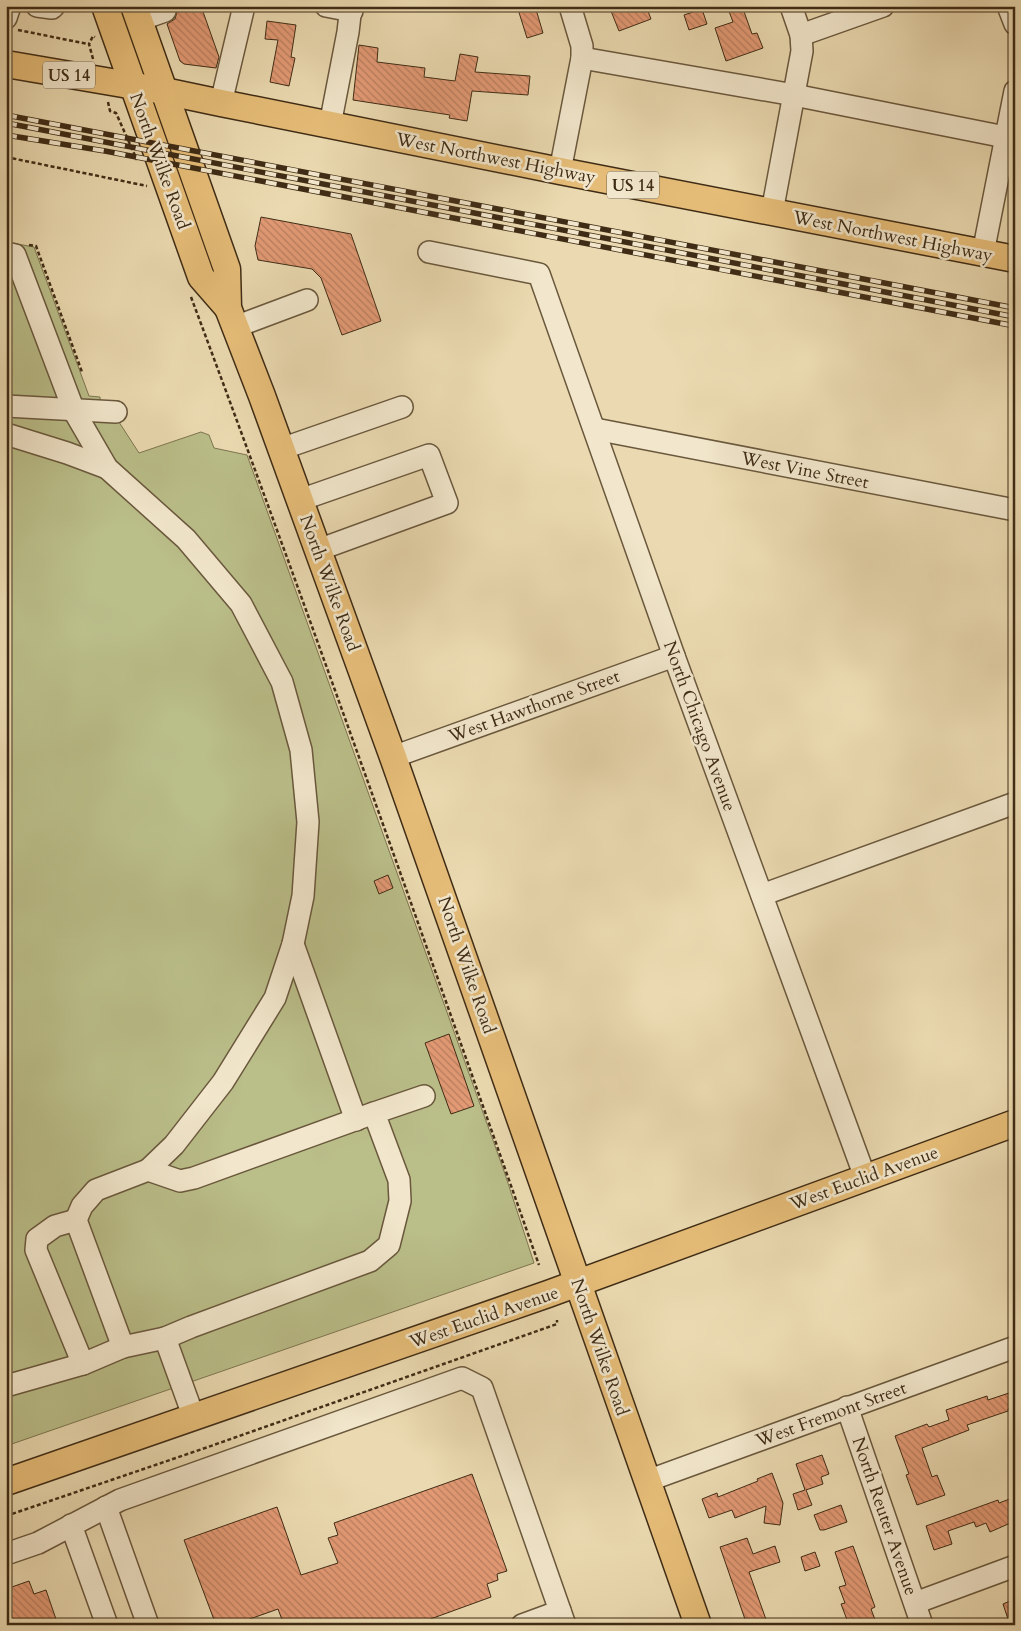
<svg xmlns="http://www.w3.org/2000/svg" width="1021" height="1631" font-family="Cardo,serif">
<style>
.green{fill:#babe89;stroke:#7c7550}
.building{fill:url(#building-back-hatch);stroke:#3f2c16}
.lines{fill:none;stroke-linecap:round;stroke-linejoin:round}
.minor-casing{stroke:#6a583d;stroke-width:24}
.major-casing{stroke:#3f2c16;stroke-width:29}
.path{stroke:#3f2c16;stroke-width:2.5;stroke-dasharray:4 2.5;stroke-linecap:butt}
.minor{stroke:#f2e7cc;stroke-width:21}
.major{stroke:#e6bd78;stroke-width:26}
.rail-casing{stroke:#3f2c16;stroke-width:5.5}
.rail{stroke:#f2e7cc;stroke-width:4;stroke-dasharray:11;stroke-linecap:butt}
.labels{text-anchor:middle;stroke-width:5;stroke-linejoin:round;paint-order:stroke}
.shield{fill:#f2e7cc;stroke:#75644d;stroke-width:1}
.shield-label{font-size:16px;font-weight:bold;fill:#3f2c16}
.street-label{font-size:18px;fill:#3f2c16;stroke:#f2e7cc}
</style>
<defs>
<pattern id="building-back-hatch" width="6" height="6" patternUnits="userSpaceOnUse" patternTransform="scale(1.25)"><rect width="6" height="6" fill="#e39a75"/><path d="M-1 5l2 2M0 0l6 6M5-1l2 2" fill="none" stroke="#b97e5f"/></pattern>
</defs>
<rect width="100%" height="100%" fill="#ebdab1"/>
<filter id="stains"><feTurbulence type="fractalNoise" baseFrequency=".004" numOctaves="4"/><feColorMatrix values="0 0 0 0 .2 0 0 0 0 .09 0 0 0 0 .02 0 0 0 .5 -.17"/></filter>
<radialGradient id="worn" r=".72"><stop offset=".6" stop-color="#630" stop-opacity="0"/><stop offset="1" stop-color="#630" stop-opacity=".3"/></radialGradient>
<path class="green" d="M6 242 34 247 89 396 100 397 101 418 117 419 139 453 201 432 209 435 214 448 247 455 504 1171 534 1263 6 1446Z"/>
<g class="building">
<path d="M193 6H201L219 57 216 68 184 64 180 61 167 24 175 19 177 12Z"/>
<path d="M517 6H535L543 33 527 38Z"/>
<path d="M609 6H646L651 19 619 31Z"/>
<path d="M727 6H742L752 34 757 33 763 48 726 61 715 28 733 22Z"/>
<path d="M702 9 707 24 689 30 684 15Z"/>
<path d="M267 21 296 25 291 57 295 58 289 86 270 82 278 40 265 39Z"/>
<path d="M359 45 378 48 377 62 425 68 424 77 455 81 460 54 478 57 475 72 530 76 528 95 472 91 467 121 449 118 450 115 353 100Z"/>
<path d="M261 217 351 234 381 321 342 335 321 278 312 269 258 260 255 246Z"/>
<path d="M388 875 393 888 379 894 374 881Z"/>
<path d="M449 1034 474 1106 451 1114 425 1043Z"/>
<path d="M1015 1391V1406L1008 1409V1411L967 1425 969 1430 922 1448 932 1477 937 1475 945 1495 917 1505 906 1475 909 1474 895 1436 927 1424 929 1427 949 1420 946 1410 987 1396 988 1400Z"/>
<path d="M822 1455 829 1474 821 1477 823 1484 806 1490 812 1505 798 1510 793 1494 805 1490 796 1464Z"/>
<path d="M772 1473 783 1503 780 1525 764 1523 766 1506 735 1518 732 1510 709 1518 702 1499 717 1493 718 1497 758 1481 757 1479Z"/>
<path d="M472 1474 507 1571 497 1574 498 1580 487 1584 491 1597 414 1625H284L278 1609 233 1625H216L184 1540 277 1507 301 1575 338 1563 328 1538 338 1535 334 1523Z"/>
<path d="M1015 1497V1521L990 1532 986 1523 976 1527 974 1522 948 1531 952 1544 934 1550 926 1526 998 1500 999 1503Z"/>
<path d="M841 1505 847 1522 824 1530H820L814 1515Z"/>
<path d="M747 1538 753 1554 775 1546 780 1562 749 1572 768 1625H747L720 1547Z"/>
<path d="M853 1546 875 1607 871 1609 877 1625H849L841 1604 845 1603 839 1587 846 1585 835 1552Z"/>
<path d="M815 1552 820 1566 805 1571 801 1557Z"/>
<path d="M29 1581 34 1594 46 1590 58 1625H6V1589Z"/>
<path d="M1015 1599V1625H1010L1003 1604Z"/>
</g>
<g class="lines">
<defs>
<g id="minor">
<path d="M37 6 52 8 54 6"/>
<path d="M326 6 352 11"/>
<path d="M1008 6 1015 24"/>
<path d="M6 18 10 6"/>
<path d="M139 20 165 11"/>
<path d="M801 35 883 6"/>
<path d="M582 58 794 95 1005 137"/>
<path d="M221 103 244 6"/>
<path d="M330 125 348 32 351 6"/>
<path d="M560 171 582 58V46L570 6"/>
<path d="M772 212 802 51 801 35 791 6"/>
<path d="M429 252 539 274 674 656 865 1177"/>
<path d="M6 253 15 255 74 411 107 468 186 539 241 604 282 682 301 750 308 822 303 896 293 944 275 998 223 1082 174 1145 148 1170 180 1181 194 1178 374 1113"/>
<path d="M983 253 1015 91"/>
<path d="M235 327 307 300"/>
<path d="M6 406 116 412"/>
<path d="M595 429 1015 510"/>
<path d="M6 434 67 453 107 468"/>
<path d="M281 449 402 407"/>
<path d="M300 500 429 455 447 503 318 550"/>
<path d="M393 757 674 656"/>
<path d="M762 895 1015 803"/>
<path d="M293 944 356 1120"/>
<path d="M148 1170 96 1190 82 1206 76 1220 123 1347 165 1338 194 1418"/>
<path d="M76 1220 55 1226 37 1239 36 1250 83 1364"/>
<path d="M165 1338 191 1327 370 1261 389 1245 400 1201 399 1180 374 1113 424 1096"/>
<path d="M6 1386 83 1364 123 1347"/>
<path d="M847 1407 922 1625"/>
<path d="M647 1481 1015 1347"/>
<path d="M106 1507 148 1625"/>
<path d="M71 1525 107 1625"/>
<path d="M6 1554 38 1543 120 1500 462 1378 482 1388 565 1625"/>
<path d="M915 1603 1015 1566"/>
<path d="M522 1625 560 1611"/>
</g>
<g id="major">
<path d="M105 6 201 277 228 308"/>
<path d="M134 6 227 269 228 308 262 396 393 757 698 1625"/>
<path d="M6 64 164 91 221 103 560 171 1015 259"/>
<path d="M6 1482 548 1294 1015 1123"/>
</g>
</defs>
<use href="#minor" class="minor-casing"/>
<use href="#major" class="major-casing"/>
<g class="path">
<path d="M18 30 88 44"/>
<path d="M93 59 89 44 93 36 95 37"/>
<path d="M108 102 110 111 116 113 137 160"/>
<path d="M6 157 147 186"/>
<path d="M29 245 36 246 82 372"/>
<path d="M191 297C311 618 425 942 539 1265"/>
<path d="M6 1516 208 1447 557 1324V1320"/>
</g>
<use href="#minor" class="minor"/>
<use href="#major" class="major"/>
<defs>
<g id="rail">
<path d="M6 115 1015 308"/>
<path d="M6 123 1015 317"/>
<path d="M6 135 105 151 1015 326"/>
</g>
</defs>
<use href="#rail" class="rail-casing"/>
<use href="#rail" class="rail"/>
</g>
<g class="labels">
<g class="shield">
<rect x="43" y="61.5" width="52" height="27" rx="4"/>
<rect x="607" y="171.5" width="52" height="27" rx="4"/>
</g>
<g class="shield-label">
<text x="69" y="81">US 14</text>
<text x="633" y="191">US 14</text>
</g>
<g class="street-label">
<text transform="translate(496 158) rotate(11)" y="6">West Northwest Highway</text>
<text transform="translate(160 161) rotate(70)" y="6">North Wilke Road</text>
<text transform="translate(893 236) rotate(11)" y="6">West Northwest Highway</text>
<text transform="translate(805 470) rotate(11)" y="6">West Vine Street</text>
<text transform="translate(330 583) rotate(70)" y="6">North Wilke Road</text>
<text transform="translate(534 706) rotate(-20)" y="6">West Hawthorne Street</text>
<text transform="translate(700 726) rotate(70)" y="6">North Chicago Avenue</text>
<text transform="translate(467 965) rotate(71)" y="6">North Wilke Road</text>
<text transform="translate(864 1178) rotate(-20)" y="6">West Euclid Avenue</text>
<text transform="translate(484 1317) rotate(-19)" y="6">West Euclid Avenue</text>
<text transform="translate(600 1347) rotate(71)" y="6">North Wilke Road</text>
<text transform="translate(831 1414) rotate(-20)" y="6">West Fremont Street</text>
<text transform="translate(885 1516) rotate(71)" y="6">North Reuter Avenue</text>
</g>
</g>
<rect width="1021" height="1631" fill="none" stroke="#ebdab1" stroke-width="25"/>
<rect x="8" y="8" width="1006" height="1616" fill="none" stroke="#3f2c16" stroke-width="2.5"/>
<rect x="12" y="12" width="996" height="1606" fill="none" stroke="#3f2c16"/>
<rect width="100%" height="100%" filter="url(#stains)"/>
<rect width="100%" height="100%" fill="url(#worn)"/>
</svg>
